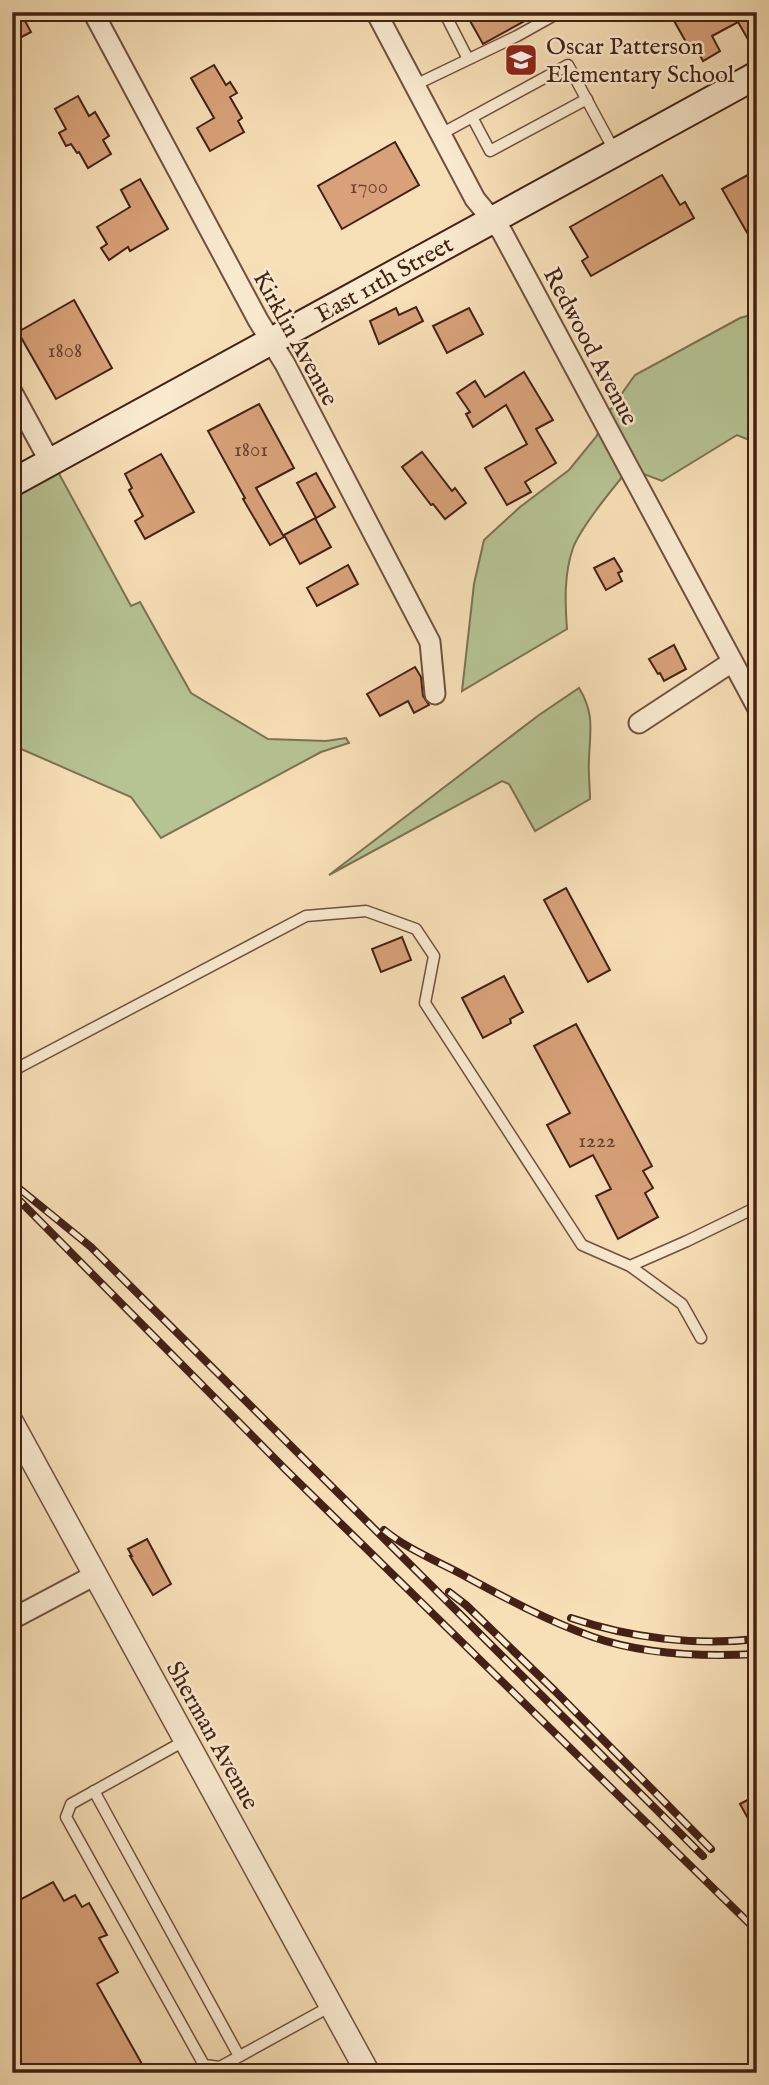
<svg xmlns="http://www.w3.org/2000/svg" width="769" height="2085" font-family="'IM FELL English',serif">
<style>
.green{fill:#b6c393;stroke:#7c7254;stroke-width:2}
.building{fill:#d8a179;stroke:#432115;stroke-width:2}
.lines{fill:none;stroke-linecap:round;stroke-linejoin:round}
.service-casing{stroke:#70503e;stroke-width:13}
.minor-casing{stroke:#70503e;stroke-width:23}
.tertiary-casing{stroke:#70503e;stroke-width:26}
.secondary-casing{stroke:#432115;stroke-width:30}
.service{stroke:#faead0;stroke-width:10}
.minor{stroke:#faead0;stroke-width:19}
.tertiary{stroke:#faead0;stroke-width:23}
.secondary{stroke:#faead0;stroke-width:26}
.rail-casing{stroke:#432115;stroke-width:8}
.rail{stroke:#faead0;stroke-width:5;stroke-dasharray:16;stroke-linecap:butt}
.labels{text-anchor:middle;stroke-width:5;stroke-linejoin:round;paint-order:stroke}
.number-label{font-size:21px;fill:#68412e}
.poi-label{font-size:24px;fill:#432115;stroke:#faead0;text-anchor:start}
.street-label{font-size:24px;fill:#432115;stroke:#faead0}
</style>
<rect width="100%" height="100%" fill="#f7dfb7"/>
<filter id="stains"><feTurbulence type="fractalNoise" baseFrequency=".00286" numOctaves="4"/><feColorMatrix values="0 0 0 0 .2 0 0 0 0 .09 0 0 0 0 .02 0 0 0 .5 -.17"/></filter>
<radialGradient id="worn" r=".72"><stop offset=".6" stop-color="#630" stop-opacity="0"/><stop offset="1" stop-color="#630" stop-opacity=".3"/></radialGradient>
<g class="green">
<path d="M757 313V443L737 435 662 481 641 473 608 413 635 375 740 318Z"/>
<path d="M599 431 623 476C609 493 581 527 573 548 564 574 565 602 567 629L462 691 474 584 484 540 520 507 569 470 596 437Z"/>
<path d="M57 470 131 606 140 602 191 693 268 739 326 741 346 738 349 743 321 752 161 838 131 797 12 745V494Z"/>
<path d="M579 688C595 714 590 731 589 759 588 772 590 786 590 799L535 831 509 784 502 781 329 875 539 715Z"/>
</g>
<g class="building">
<path d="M465 12H541L483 44Z"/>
<path d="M669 12H755L751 15 757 25V55L738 22 712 36 720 51 703 61 695 46 690 49Z"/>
<path d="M24 19 31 32 12 42V25Z"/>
<path d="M214 65 226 85 230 82 237 93 230 97 242 118 238 121 244 132 210 151 197 128 214 118 191 78Z"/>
<path d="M78 96 89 116 95 112 109 136 103 140 111 154 88 168 79 152 77 153 71 144 66 146 59 133 66 129 55 109Z"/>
<path d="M395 142 419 185 342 229 318 186Z"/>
<path d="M757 170V250L722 189Z"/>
<path d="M662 175 680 205 685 202 694 218 591 276 582 261 588 257 570 227Z"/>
<path d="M140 179 168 229 130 251 128 247 109 260 101 248 107 244 97 227 130 207 121 190Z"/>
<path d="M74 300 112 368 56 399 18 332Z"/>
<path d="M416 307 423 321 379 344 370 321 396 308 399 315Z"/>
<path d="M469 308 483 334 447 353 433 326Z"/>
<path d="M524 372 553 420 536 429 556 463 525 482 531 492 507 505 485 468 527 444 506 405 473 427 466 414 470 412 457 393 475 381 485 397Z"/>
<path d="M259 404 294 468 256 488 284 537 270 545 243 499 245 498 208 431Z"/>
<path d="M422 452 452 491 455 488 466 503 445 519 433 504 431 505 402 467Z"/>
<path d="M161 454 194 512 145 539 135 521 143 516 129 490 132 488 125 474Z"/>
<path d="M316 473 335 507 316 518 297 483Z"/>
<path d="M315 518 331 547 300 564 284 535Z"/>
<path d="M614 558 622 571 618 573 622 581 606 590 594 568Z"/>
<path d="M348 565 358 584 317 606 307 588Z"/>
<path d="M674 645 686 669 664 681 660 673 658 674 649 659Z"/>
<path d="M415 667 421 677 423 696 429 705 414 713 408 701 380 716 367 694Z"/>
<path d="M566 888 610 970 588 982 544 900Z"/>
<path d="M402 937 411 960 381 972 372 949Z"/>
<path d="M504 976 523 1012 510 1019 511 1023 483 1038 462 998Z"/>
<path d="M576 1024 652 1166 643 1171 653 1188 645 1193 658 1217 618 1239 596 1196 611 1189 593 1155 570 1167 547 1125 570 1113 534 1046Z"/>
<path d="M147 1539 171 1584 153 1595 130 1556H132L128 1549Z"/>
<path d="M757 1795V1835L740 1804Z"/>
<path d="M53 1882 64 1901 75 1895 82 1907 89 1903 107 1935 99 1938 118 1972 97 1984 147 2073H12V1904Z"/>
</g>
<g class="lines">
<defs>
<g id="service">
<path d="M444 12 468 59"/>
<path d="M415 85 517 36 560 12"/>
<path d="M472 117 490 151 587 99"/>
<path d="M441 134 568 65 615 152"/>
<path d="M12 1071 306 916 366 911 416 929 434 956 425 1003 582 1245 630 1266 687 1241 757 1207"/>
<path d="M630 1266 682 1304 701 1338"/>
<path d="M186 1740 71 1804 66 1817 204 2065 220 2067 331 2006"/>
<path d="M94 1791 239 2056"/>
</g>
<g id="minor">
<path d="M93 12 258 320 285 364 430 642 435 694"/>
<path d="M376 12 475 199 502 232 757 707"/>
<path d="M12 392 50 462"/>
<path d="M639 723 732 662"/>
<path d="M12 1619 95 1575"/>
</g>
<path id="tertiary" d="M12 1423 368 2073"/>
<path id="secondary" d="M12 483 757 75"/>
</defs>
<use href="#service" class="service-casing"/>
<use href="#minor" class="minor-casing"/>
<use href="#tertiary" class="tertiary-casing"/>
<use href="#secondary" class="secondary-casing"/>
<use href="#service" class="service"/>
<use href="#minor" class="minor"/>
<use href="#tertiary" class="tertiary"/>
<use href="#secondary" class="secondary"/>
<defs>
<g id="rail">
<path d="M21 1190 91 1247 703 1856"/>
<path d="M12 1193 285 1469 757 1931"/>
<path d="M384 1530C407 1549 437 1561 463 1575 505 1598 548 1621 593 1637 645 1655 702 1657 757 1654"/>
<path d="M449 1592 466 1605 555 1691 711 1849"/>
<path d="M571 1618C630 1638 695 1646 757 1639"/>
</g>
</defs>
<use href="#rail" class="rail-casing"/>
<use href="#rail" class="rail"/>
</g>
<defs>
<symbol id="school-square" viewBox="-11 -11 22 22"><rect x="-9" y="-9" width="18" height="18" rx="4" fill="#8f2418" stroke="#faead0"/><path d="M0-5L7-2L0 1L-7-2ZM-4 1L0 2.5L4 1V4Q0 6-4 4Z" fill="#fff"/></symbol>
</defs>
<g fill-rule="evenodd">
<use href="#school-square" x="502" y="41" width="38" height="38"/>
</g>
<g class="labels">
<g class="number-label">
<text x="369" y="193">1700</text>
<text x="65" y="357">1808</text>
<text x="251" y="456">1801</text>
<text x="597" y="1147">1222</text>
</g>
<g class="poi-label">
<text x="546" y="54">Oscar Patterson<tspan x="546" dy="28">Elementary School</tspan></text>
</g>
<g class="street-label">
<text transform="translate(384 279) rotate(-29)" y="8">East 11th Street</text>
<text transform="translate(296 338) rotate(61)" y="8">Kirklin Avenue</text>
<text transform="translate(591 346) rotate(62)" y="8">Redwood Avenue</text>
<text transform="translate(213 1735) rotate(61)" y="8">Sherman Avenue</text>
</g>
</g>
<rect width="769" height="2085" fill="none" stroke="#f7dfb7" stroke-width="42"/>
<rect x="14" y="14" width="741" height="2057" fill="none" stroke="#432115" stroke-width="3.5"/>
<rect x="21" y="21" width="727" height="2043" fill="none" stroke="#432115" stroke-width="2"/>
<rect width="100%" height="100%" filter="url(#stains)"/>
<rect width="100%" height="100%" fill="url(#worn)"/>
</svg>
